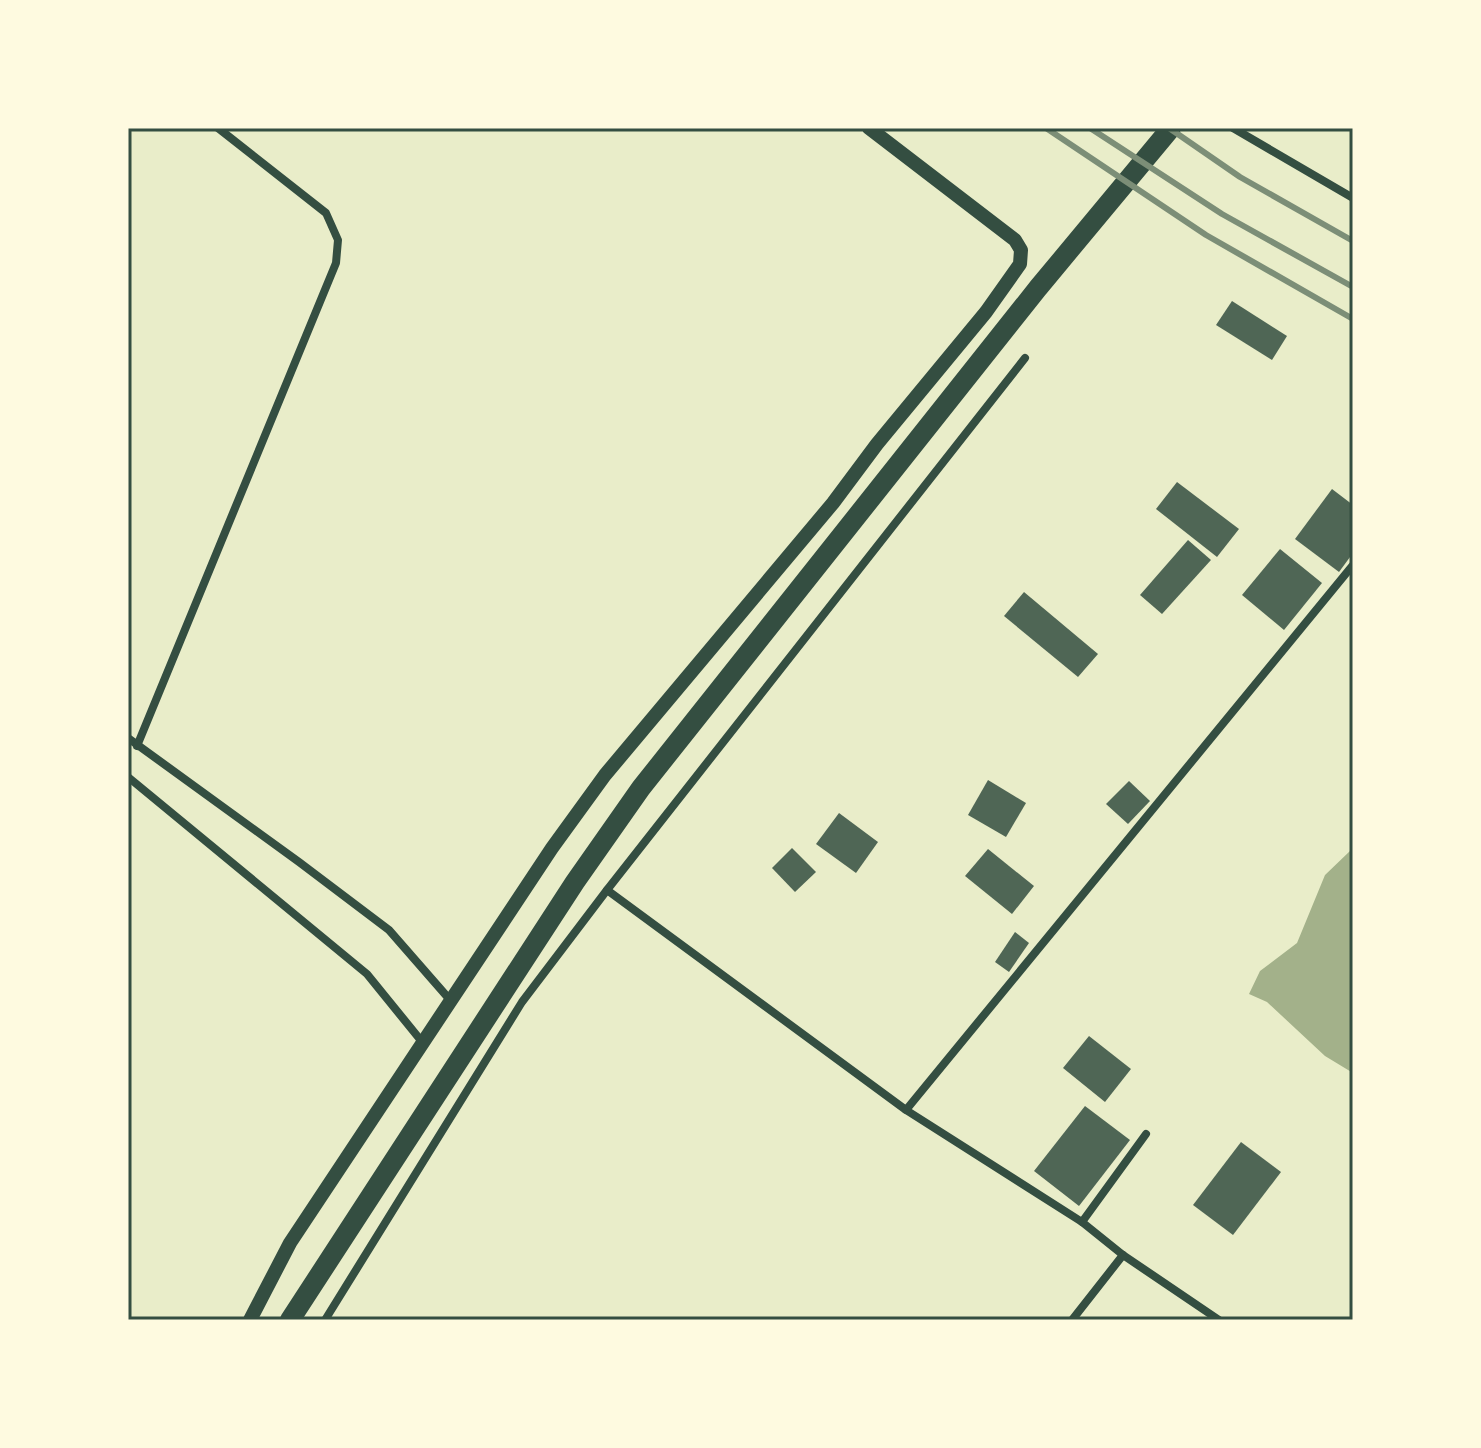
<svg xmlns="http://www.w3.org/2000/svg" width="1481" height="1448" font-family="'DM Sans',sans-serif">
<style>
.water{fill:#a3b18a}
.building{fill:#4f6655}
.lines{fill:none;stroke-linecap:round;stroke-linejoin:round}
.minor{stroke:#344e41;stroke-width:8}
.tertiary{stroke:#344e41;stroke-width:14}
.primary{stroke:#344e41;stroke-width:20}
.rail{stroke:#7c8e77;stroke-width:6}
.neatline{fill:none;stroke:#344e41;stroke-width:3}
</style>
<rect width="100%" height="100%" fill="#e9edc9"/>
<path class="water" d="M1350 851H1353V1073L1325 1056 1267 1002 1249 994 1260 971 1297 943 1325 875Z"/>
<g class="building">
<path d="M1232 301 1287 336 1272 360 1216 325Z"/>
<path d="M1177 482 1239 529 1217 557 1156 509Z"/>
<path d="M1332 489 1353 505V553L1339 572 1295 539Z"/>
<path d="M1188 540 1211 560 1162 614 1140 595Z"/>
<path d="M1280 549 1322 583 1284 630 1242 595Z"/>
<path d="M1024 592 1098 654 1078 677 1004 616Z"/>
<path d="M988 780 1026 803 1006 837 968 815Z"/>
<path d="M1129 781 1150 801 1128 824 1106 804Z"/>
<path d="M839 813 878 842 856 873 816 844Z"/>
<path d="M792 848 816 872 795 892 772 868Z"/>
<path d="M988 849 1034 886 1012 914 965 876Z"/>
<path d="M1015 932 1029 943 1009 972 995 962Z"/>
<path d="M1089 1036 1131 1069 1105 1102 1063 1068Z"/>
<path d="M1085 1106 1130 1140 1079 1206 1034 1171Z"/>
<path d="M1241 1142 1281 1172 1233 1235 1193 1205Z"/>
</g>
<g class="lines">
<g class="minor">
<path d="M1233 128 1353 198"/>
<path d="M128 738 299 862 389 930 451 1001"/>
<path d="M137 746 336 263 338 240 326 213 218 128"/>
<path d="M128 777 367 974 423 1043"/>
<path d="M607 890 906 1110 1082 1222 1123 1255 1219 1320"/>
<path d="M906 1110 1353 565"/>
<path d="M1082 1222 1146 1134"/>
<path d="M325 1320 522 1002 607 890 1025 358"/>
<path d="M1072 1320 1123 1255"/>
</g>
<path class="tertiary" d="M250 1320 290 1243 552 848 605 775 833 503 877 444 986 312 1020 264 1021 250 1015 240 869 128"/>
<path class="primary" d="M290 1320 575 882 641 788 1038 288 1171 128"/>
<g class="rail">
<path d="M1046 128 1206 235 1353 319"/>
<path d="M1090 128 1222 214 1353 287"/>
<path d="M1169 128 1240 177 1353 241"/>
</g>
</g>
<rect width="1481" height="1448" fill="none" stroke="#fefae0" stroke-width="260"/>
<rect x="130" y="130" width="1221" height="1188" class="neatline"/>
</svg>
